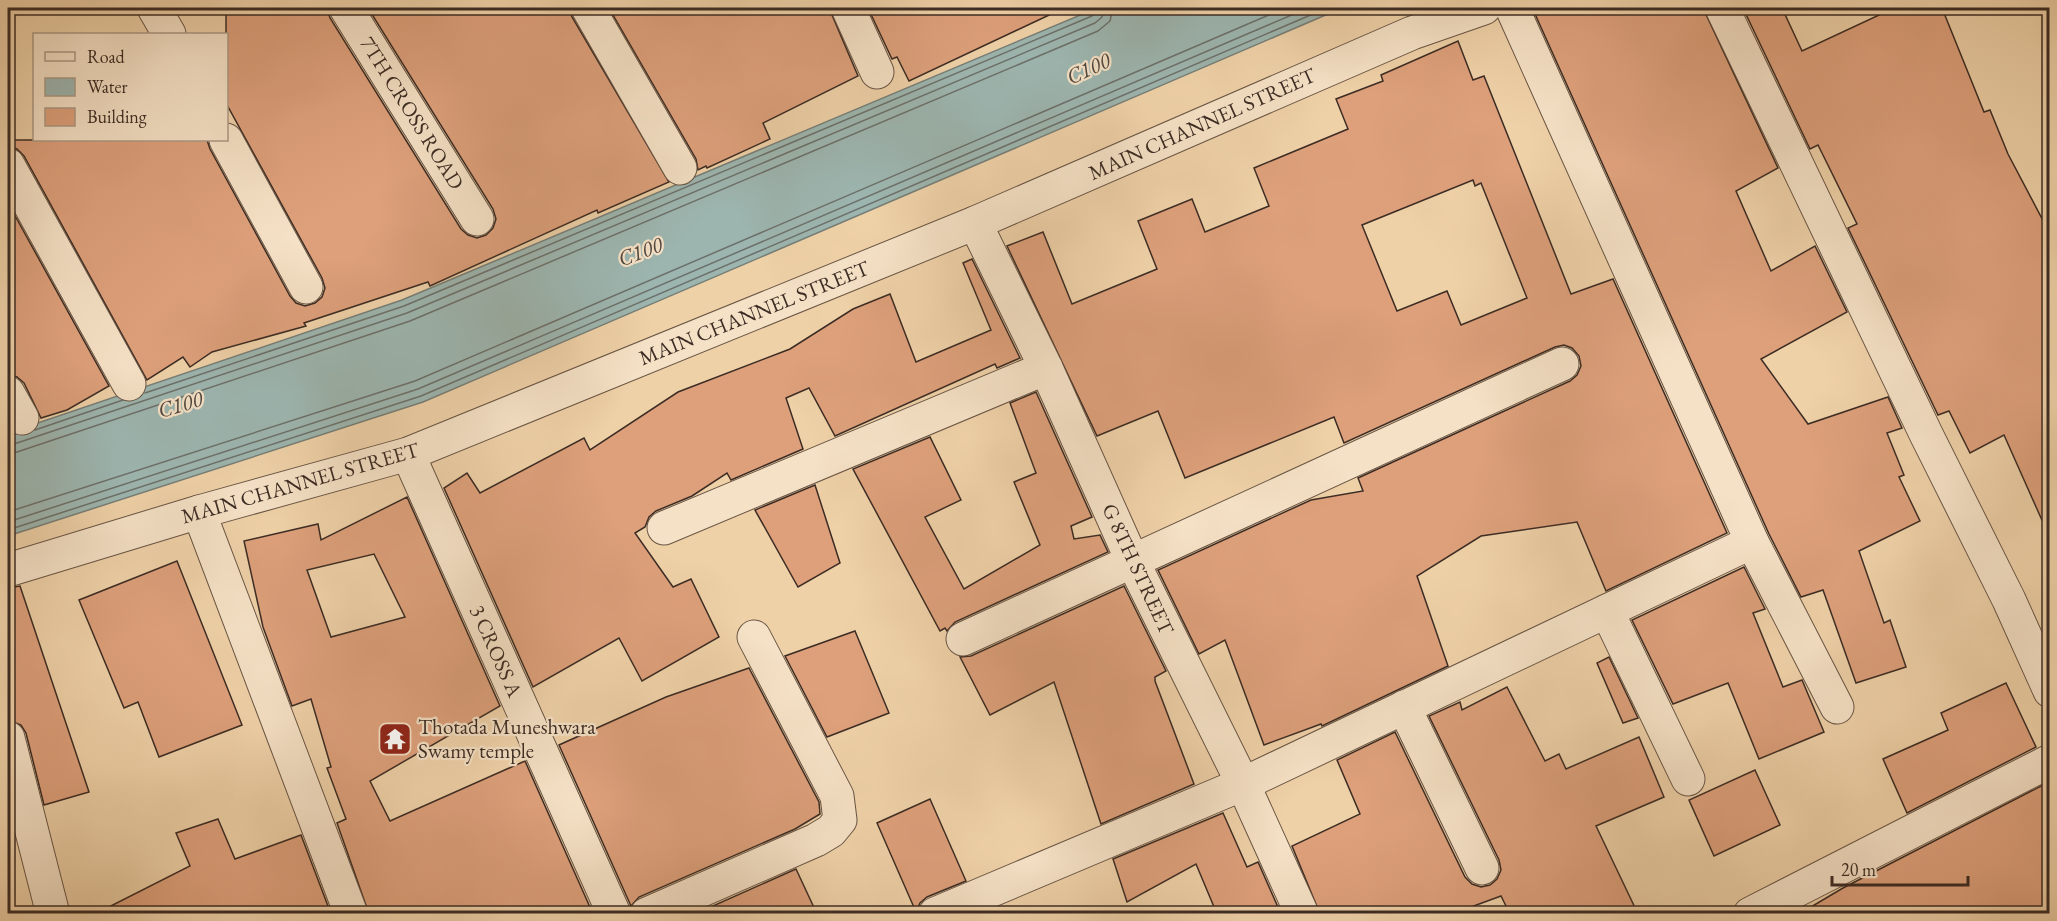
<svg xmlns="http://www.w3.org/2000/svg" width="2057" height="921" font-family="'EB Garamond',serif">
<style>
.water{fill:#9cb5af;stroke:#767e77;stroke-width:1.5}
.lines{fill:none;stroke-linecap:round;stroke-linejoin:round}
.shore{stroke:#6c706a;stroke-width:1.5}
.building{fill:#dda07b;stroke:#3c2c24;stroke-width:1.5;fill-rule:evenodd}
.street-casing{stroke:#695545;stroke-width:35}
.street{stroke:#f5e1c6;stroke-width:33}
.labels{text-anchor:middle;stroke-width:4.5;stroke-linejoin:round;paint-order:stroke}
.street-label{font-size:21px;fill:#3c2c24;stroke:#f5e1c6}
.poi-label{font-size:21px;fill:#3c2c24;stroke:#f5e1c6;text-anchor:start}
.water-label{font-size:22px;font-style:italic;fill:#4f4740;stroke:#f5e1c6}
</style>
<rect width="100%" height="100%" fill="#efd1a8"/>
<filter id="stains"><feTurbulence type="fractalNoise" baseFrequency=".00333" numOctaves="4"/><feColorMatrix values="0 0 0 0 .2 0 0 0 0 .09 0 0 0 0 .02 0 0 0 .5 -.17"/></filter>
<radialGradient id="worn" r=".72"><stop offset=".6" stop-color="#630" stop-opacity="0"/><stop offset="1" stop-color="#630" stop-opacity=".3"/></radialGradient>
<path class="water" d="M1097 8H1342L423 402 8 536V433L402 300Z"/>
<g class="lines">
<g class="shore">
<path d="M145 393 404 306 1092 16 1096 8"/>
<path d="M35 430 123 400"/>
<path d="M8 446 407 313 1095 23 1102 17 1104 8"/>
<path d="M8 455 410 321 1098 31 1110 21 1113 8"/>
<path d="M8 512 415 381 1285 8"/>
<path d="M8 522 418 389 1308 8"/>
<path d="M8 530 421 396 1327 8"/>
</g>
</g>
<g class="building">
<path d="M226 8H327L330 18 461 229 468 235 477 238 486 235 493 228 496 219 493 209 368 8H569L572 17 669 182 598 213 597 210 430 286 428 282 304 323 306 326 212 352 190 367 183 357 147 380 24 156 17 149 8 146V140H207L210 149 290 296 296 303 305 306 315 303 322 297 325 288 322 278 226 103Z"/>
<path d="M609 8H829L858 76 763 123 770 139 707 168 706 166 698 170 696 159Z"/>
<path d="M868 8H1064L909 81 897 57 892 59Z"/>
<path d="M1553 8H1703L1778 168 1736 191 1771 271 1815 246 1847 312 1761 359 1808 424 1888 397 1902 428 1887 433 1904 475 1899 477 1920 521 1859 551 1884 623 1890 620 1906 667 1856 683 1823 590 1801 597 1769 534 1535 14Z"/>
<path d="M1743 8H1782L1802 51 1894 8H1942L1984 112 1990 110 2008 154 2049 232V536L2004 435 1970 453 1949 411 1938 415 1848 228 1857 224 1818 145 1810 149Z"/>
<path d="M1458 41 1473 80 1484 76 1571 294 1613 279 1727 533 1606 591 1577 522 1481 536 1417 576 1448 666 1322 726 1321 724 1264 745 1225 640 1199 654 1158 570 1311 500 1363 491 1358 478 1570 381 1577 375 1581 366 1579 356 1572 348 1564 345 1555 347 1344 443 1334 417 1185 478 1158 411 1097 436 1007 246 1043 232 1072 304 1157 269 1138 221 1192 199 1205 232 1269 206 1254 168 1348 129 1336 99 1383 81 1381 75ZM1473 180 1475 186 1481 183 1527 298 1461 325 1447 291 1397 311 1362 225Z"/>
<path d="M8 203 109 386 67 410 41 418 24 383 17 377 8 374Z"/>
<path d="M972 259 1020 358 997 368 995 364 835 436 809 388 786 398 803 449 731 480 727 473 692 496 656 511 649 517 645 527 635 533 673 587 691 579 719 637 642 681 619 638 533 687 444 488 467 473 480 493 584 438 590 450 678 392 790 349 853 309 890 294 916 362 991 330 963 263Z"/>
<path d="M1036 392 1092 517 1071 526 1074 539 1100 535 1108 552 955 622 947 631 945 628 940 631 853 469 930 437 961 500 925 517 964 589 1040 545 1014 482 1036 473 1010 403Z"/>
<path d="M815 485 840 563 798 587 755 510Z"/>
<path d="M407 497 500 706 370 781 390 821 525 761 593 914H369L337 823 346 819 327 768 331 767 311 699 292 706 263 627 244 541 318 524 321 540ZM374 554 405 617 331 637 307 570Z"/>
<path d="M177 561 242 725 159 757 138 702 124 708 79 600Z"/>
<path d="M1744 567 1765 609 1753 613 1783 687 1802 680 1824 732 1759 759 1728 683 1673 704 1632 620Z"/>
<path d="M20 586 89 792 44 805 26 733 21 725 8 720V588Z"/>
<path d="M1124 586 1166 671 1155 677V681L1194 784 1101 824 1054 682 990 715 960 657 971 656Z"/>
<path d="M855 631 889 713 827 737 785 656Z"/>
<path d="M1609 657 1638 718 1623 723 1597 663Z"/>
<path d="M749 668 819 802 820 814 795 829 639 897 631 906 559 745 666 697Z"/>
<path d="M2006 683 2036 747 1907 813 1883 759 1948 730 1941 713Z"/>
<path d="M1507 687 1545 761 1559 754 1566 769 1639 737 1664 797 1596 826 1638 914H1510L1501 896 1452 914H1320L1292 846 1360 814 1337 760 1395 732 1465 877 1472 884 1481 887 1490 885 1497 879 1501 870 1499 860 1429 716 1460 702 1462 710Z"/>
<path d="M1755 770 1780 825 1714 856 1689 800Z"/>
<path d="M2049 782V914H1799L1843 888Z"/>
<path d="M930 799 966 881 927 897 920 903 916 912 877 823Z"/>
<path d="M1223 813 1247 867 1258 862 1281 914H1217L1196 864 1127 902 1113 859Z"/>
<path d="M218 819 235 859 301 835 331 914H95L190 866 176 833Z"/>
<path d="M796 869 817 914H695Z"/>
</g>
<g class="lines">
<defs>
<g id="street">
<path d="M154 8 169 34"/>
<path d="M346 8 477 219"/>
<path d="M588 8 680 168"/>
<path d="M848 8 877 72"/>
<path d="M1512 8 1752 542 1837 707"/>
<path d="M1722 8 1926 434 2009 600 2050 691"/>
<path d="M226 140 306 287"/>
<path d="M8 165 129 384"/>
<path d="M975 223 1046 368 1132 560 1243 784 1302 914"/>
<path d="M8 393 22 418"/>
<path d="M408 454 614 914"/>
<path d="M199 512 351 914"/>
<path d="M664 528 1046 368"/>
<path d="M8 570 199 512 408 454 975 223 1412 33 1484 8"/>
<path d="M1607 611 1688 779"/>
<path d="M963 639 1562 364"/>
<path d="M1404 707 1482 868"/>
<path d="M8 738 53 914"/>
<path d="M647 914 816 840 831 831 840 820 837 796 754 637"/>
<path d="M935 914 1243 784 1752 542"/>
<path d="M1750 914 2050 761"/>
</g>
</defs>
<use href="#street" class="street-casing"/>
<use href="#street" class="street"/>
</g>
<defs>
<symbol id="temple-square" viewBox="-11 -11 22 22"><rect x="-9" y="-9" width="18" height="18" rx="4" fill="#8f2418" stroke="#f5e1c6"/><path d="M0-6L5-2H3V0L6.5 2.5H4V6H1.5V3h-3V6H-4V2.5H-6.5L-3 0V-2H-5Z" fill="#fff"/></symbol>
</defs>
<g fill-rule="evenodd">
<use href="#temple-square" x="376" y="720" width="38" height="38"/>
</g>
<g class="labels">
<g class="street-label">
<text transform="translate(412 113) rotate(58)" y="7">7TH CROSS ROAD</text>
<text transform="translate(1202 124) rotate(-24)" y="7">MAIN CHANNEL STREET</text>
<text transform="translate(754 313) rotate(-22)" y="7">MAIN CHANNEL STREET</text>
<text transform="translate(300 483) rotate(-16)" y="7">MAIN CHANNEL STREET</text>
<text transform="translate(1138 569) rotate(65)" y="7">G 8TH STREET</text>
<text transform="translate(496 651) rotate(66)" y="7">3 CROSS A</text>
</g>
<g class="poi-label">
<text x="418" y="734">Thotada Muneshwara<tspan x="418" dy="24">Swamy temple</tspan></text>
</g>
<g class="water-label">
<text transform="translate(1088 68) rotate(-25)" y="8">C100</text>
<text transform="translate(640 251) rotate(-21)" y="8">C100</text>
<text transform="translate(180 404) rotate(-17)" y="8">C100</text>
</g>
</g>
<rect width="2057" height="921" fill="none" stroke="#efd1a8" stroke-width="30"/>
<rect x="9" y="9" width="2039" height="903" fill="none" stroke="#3c2c24" stroke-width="3"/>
<rect x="15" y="15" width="2027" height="891" fill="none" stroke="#3c2c24" stroke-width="1.5"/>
<rect x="33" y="33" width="195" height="108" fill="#f5e1c6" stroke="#ab9985" stroke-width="1.5"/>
<rect x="45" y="52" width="30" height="9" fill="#f5e1c6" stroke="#ab9985" stroke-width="1.5"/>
<text x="87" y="63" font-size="18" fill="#3c2c24">Road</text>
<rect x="45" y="78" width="30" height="18" fill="#9cb5af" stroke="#ab9985" stroke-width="1.5"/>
<text x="87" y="93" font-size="18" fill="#3c2c24">Water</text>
<rect x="45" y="108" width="30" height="18" fill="#dda07b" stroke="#ab9985" stroke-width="1.5"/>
<text x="87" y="123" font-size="18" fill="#3c2c24">Building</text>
<path d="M1832 876v9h136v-9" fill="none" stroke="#3c2c24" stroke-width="3"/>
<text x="1841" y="876" font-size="18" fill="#3c2c24" stroke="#f5e1c6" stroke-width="4.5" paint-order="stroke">20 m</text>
<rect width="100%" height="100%" filter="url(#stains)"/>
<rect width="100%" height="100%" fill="url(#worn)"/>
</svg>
